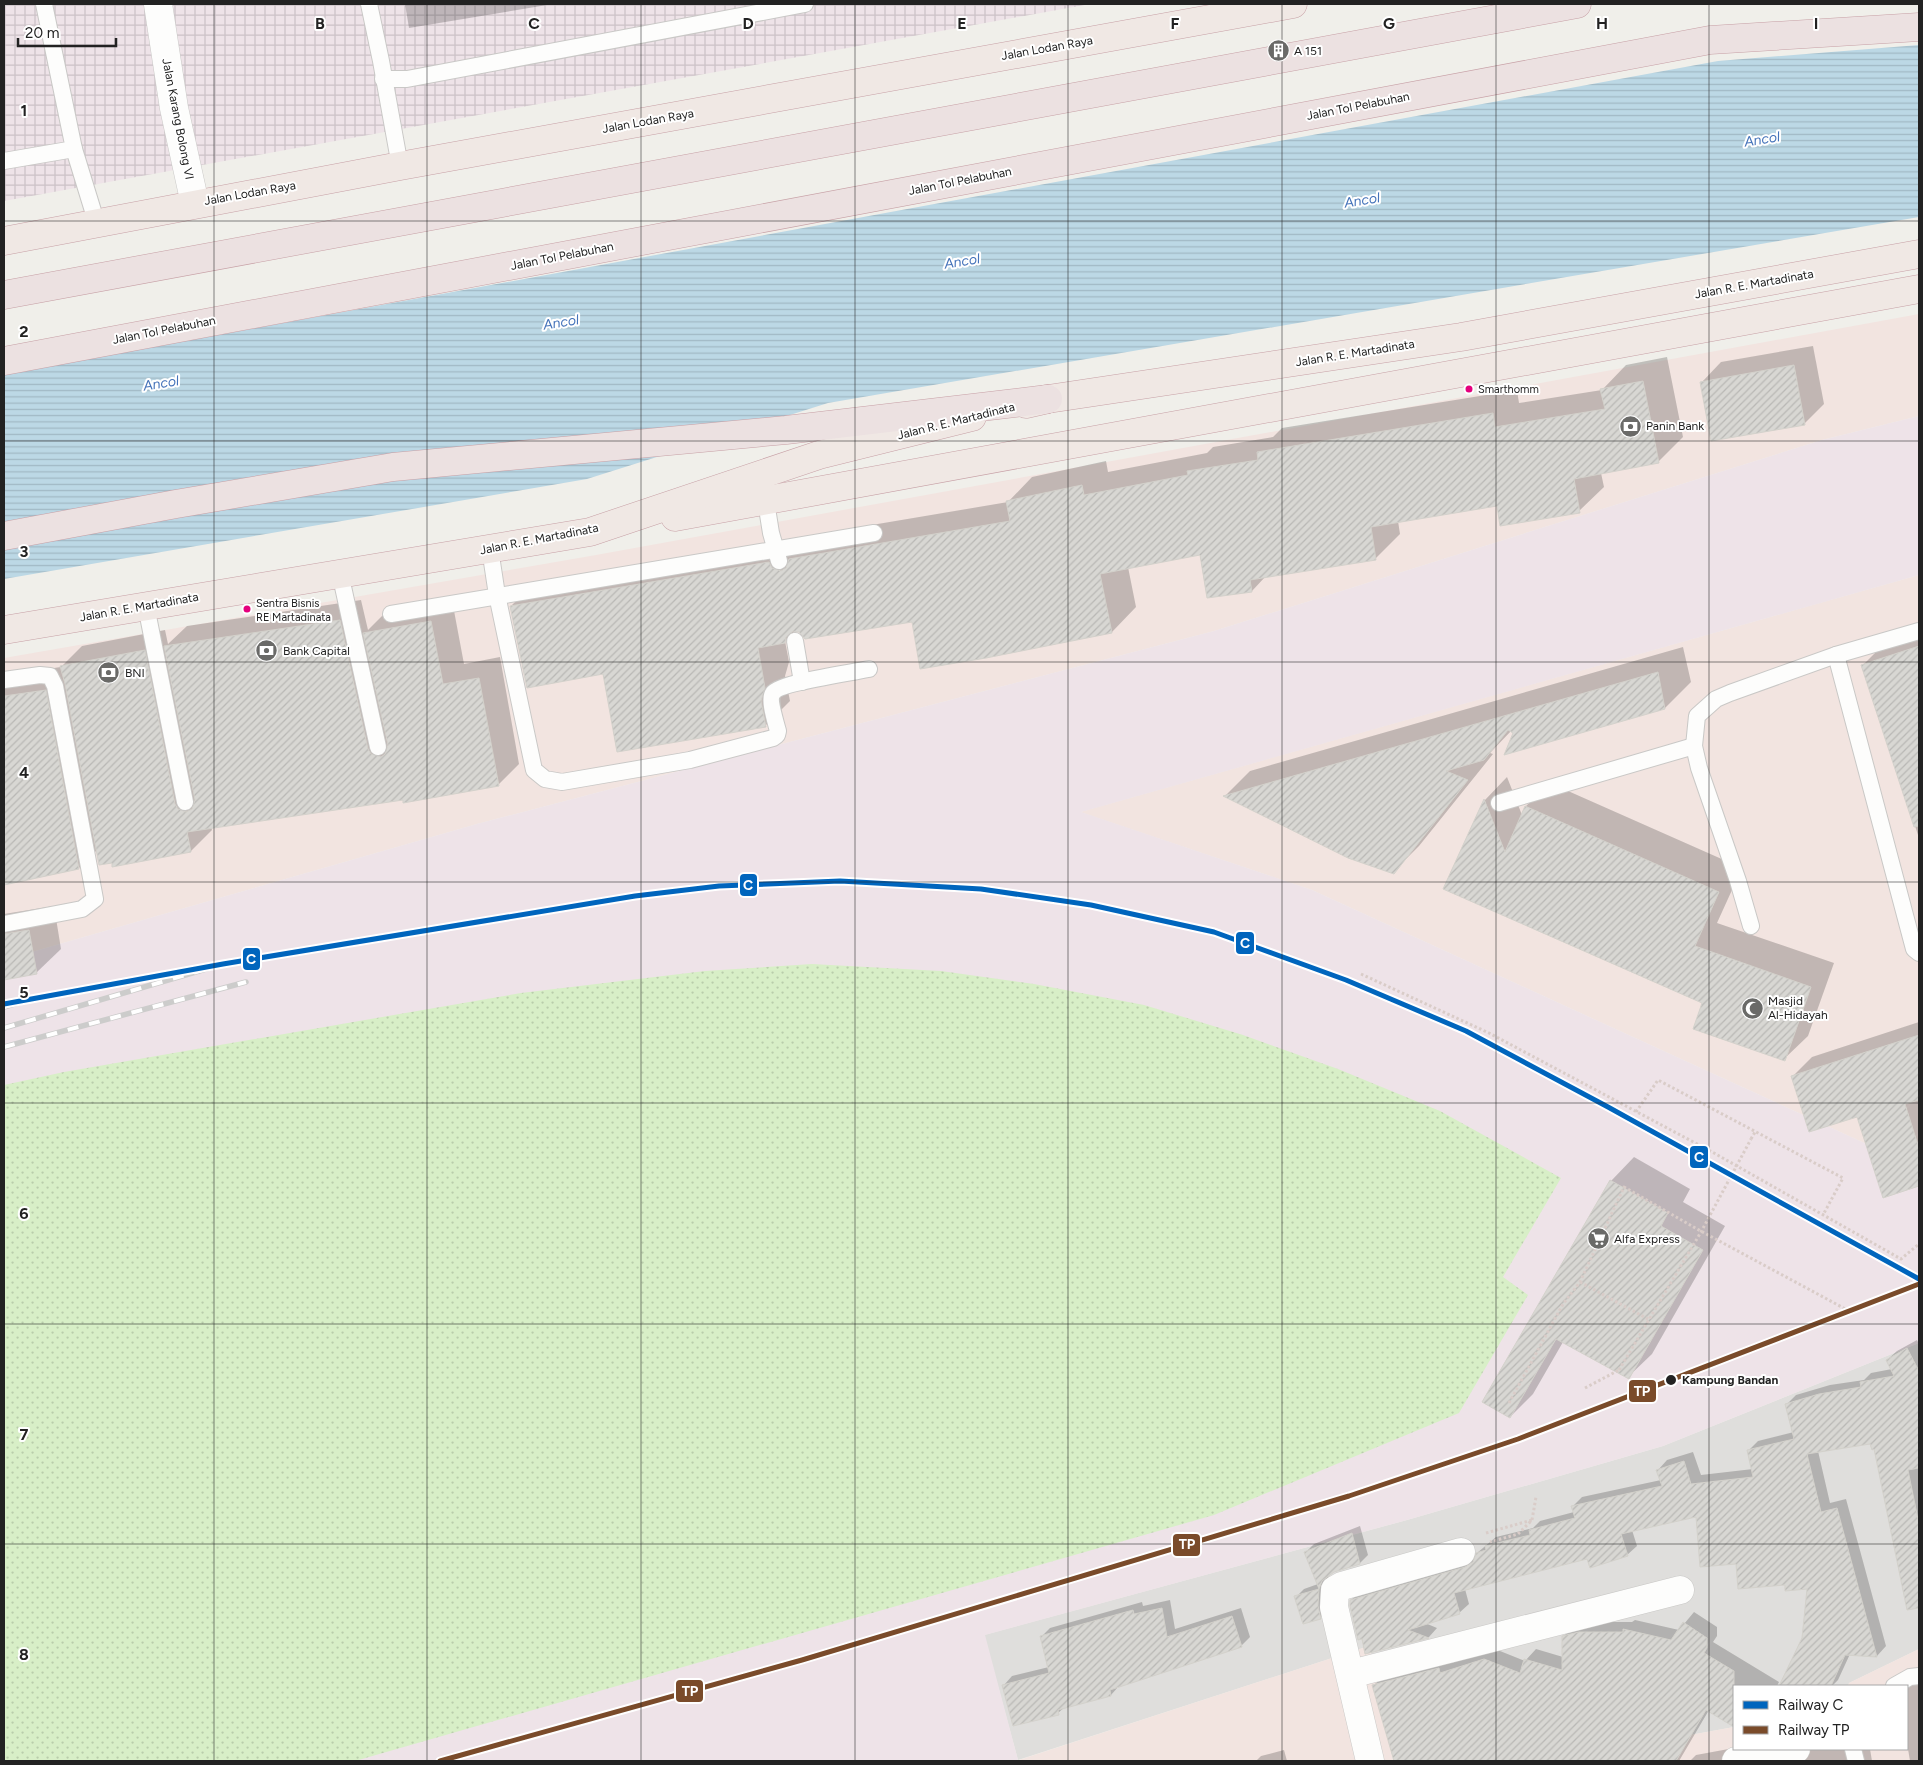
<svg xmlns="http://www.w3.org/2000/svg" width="1923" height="1765" font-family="Figtree,sans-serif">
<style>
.residential{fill:#dfdedc}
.commercial{fill:#f2e4e0}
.industrial{fill:url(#industrial-grid)}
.railway{fill:#eee3e8}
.grass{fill:url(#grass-dots)}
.water{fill:url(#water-rules)}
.shadow{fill:#0003}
.building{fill:url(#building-hatch);stroke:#d3d1cb}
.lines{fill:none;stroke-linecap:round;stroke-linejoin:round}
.service-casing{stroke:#c9c8c6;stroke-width:18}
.minor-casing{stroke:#c9c8c6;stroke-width:29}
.trunk-casing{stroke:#c7a0a6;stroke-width:29}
.motorway-casing{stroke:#c7a0a6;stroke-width:29}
.path{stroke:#d9ccc8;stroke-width:3;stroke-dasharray:2.5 2.5;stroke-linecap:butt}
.service{stroke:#fdfdfc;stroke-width:16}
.minor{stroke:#fdfdfc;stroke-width:28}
.trunk{stroke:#f0e8e4;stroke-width:28}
.motorway{stroke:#ece1e1;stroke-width:28}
.rail-casing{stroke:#cccccb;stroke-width:5.5}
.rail{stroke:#fff;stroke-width:4;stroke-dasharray:11;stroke-linecap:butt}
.path-bridge{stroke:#d9ccc8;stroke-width:3;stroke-dasharray:2.5 2.5;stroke-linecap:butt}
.rail-1-casing{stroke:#fff;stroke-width:9}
.rail-2-casing{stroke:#fff;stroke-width:9}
.rail-1{stroke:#0065bd;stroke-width:5}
.rail-2{stroke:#7a4b2a;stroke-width:5}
.grid{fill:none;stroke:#222;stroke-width:1;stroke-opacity:0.55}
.bus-dot{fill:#e5007d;stroke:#fff;stroke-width:2}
.stop-dot{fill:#222;stroke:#fff;stroke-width:2}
.labels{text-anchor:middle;stroke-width:4;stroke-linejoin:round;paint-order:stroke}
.bus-label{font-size:11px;fill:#222;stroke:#fff;text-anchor:start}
.street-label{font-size:12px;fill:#222;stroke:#fff}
.poi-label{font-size:12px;fill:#222;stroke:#fff;text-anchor:start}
.stop-label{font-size:12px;font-weight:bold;fill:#222;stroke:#fff;text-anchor:start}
.water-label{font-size:14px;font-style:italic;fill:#4573ba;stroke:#fff}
.grid-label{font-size:16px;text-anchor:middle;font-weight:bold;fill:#222;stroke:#fff;stroke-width:4;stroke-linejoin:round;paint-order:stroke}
.line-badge{stroke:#fff;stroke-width:2}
.badge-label{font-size:14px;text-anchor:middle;font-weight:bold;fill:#fff}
</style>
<defs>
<pattern id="industrial-grid" width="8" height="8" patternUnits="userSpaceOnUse" patternTransform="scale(1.25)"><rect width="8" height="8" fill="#eee3e8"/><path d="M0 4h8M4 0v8" fill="none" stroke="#ccc2c7"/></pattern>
<pattern id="grass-dots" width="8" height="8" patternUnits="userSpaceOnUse" patternTransform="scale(1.25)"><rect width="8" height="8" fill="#d8efc7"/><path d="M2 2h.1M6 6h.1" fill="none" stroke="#b9cdab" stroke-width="1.8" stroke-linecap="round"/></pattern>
<pattern id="water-rules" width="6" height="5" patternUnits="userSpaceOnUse" patternTransform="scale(1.25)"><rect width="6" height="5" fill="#bcd8e5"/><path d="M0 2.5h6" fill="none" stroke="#a1b9c4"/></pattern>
<pattern id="building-hatch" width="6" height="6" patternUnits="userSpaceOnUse" patternTransform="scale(1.25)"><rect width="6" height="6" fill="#d8d7d3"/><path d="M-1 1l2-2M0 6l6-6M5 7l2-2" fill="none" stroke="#b9b8b5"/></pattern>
</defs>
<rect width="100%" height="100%" fill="#f0efea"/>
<path class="residential" d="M1919 1343V1649L1849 1683 1848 1686H1734V1727L1668 1739 1648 1761H1393L1369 1646 1018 1760 984 1635 1407 1520 1663 1446Z"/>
<g class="commercial">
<path d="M1919 314V416L1822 440 1214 631 477 824 4 960V658L596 555Z"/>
<path d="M1919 575V1168L1312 890 1080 812Z"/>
<path d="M1369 1646 1393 1761H1016Z"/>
<path d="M1919 1649V1761H1648L1668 1739 1734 1727V1749H1907V1686H1848L1849 1683Z"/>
</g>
<path class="industrial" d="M4 4H1090L4 201Z"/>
<path class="railway" d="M1919 416V575L1081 812 1312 890 1919 1168V1343L1663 1446 1407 1520 985 1635 1018 1760 1016 1761H4V960L477 824 1214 631 1822 440Z"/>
<path class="grass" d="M812 964 941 971 1034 984 1144 1005 1243 1035 1338 1069 1440 1111 1561 1178 1503 1277 1528 1295 1459 1413 1214 1515 355 1761H4V1085L64 1072 521 993 705 971Z"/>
<path class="water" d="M1919 45V217L828 403 587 479 4 579V374L1718 61Z"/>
<g class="shadow">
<path d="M405 4H553L409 28Z"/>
<path d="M1813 346 1824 404 1804 424 1702 382 1721 362Z"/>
<path d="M1667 357 1683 437 1658 462 1601 473 1604 487 1579 511 1498 505 1398 521 1400 534 1376 558 1266 576 1252 591 1201 554 1128 567 1136 607 1112 632 985 657 913 621 796 630 785 641 789 662 785 676 790 701 766 725 618 750 604 673 511 606 535 582 1008 502 1032 477 1106 461 1108 472 1207 453 1213 447 1273 437 1282 428 1517 390 1519 403 1602 390 1626 365Z"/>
<path d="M361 600 368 630 386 612 452 600 464 664 500 657 519 764 498 785 211 827 212 830 191 851 113 861 97 850 79 868 4 884V675L61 667 82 646 165 630 168 644 187 626Z"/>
<path d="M1919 629V838L1862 666 1888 640Z"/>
<path d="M1683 647 1691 682 1665 708 1515 732 1512 730 1490 753 1493 754 1419 846 1393 872 1225 796 1250 771Z"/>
<path d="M1507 777 1522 815 1526 806 1550 783 1742 868 1717 923 1834 963 1808 1036 1784 1059 1704 1003 1445 889 1485 800Z"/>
<path d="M54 906 61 949 36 973 4 979V914Z"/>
<path d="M1919 1022V1185L1884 1196 1858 1116 1793 1076 1812 1057Z"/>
<path d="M1634 1157 1690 1189 1683 1202 1725 1226 1652 1354 1628 1377 1563 1342 1533 1394 1510 1417 1483 1402 1611 1181Z"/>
<path d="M1917 1340 1919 1344V1573L1901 1574 1875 1448 1871 1442 1818 1451 1830 1503 1846 1499 1886 1646 1877 1656 1850 1654 1838 1680 1832 1686H1822L1788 1670 1803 1638 1808 1588 1786 1583 1737 1563 1697 1516 1632 1530 1637 1546 1627 1555 1588 1557 1465 1589 1469 1604 1459 1613 1425 1623 1437 1628 1429 1637 1366 1653 1351 1600 1361 1591 1476 1558 1477 1553 1496 1537 1533 1528 1540 1521 1574 1512 1573 1506 1582 1497 1661 1480 1658 1470 1667 1460 1693 1452 1701 1475 1753 1469 1748 1451 1758 1441 1794 1432 1787 1404 1796 1395 1830 1385 1864 1380 1871 1373 1892 1369 1887 1360 1897 1351Z"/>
<path d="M1360 1526 1368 1555 1360 1563 1334 1571 1329 1575 1327 1580 1328 1610 1320 1618 1296 1597 1304 1589 1318 1584 1306 1552 1314 1544Z"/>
<path d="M1170 1600 1175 1629 1241 1608 1250 1637 1241 1646 1119 1686 1111 1695 1066 1706 1058 1713 1004 1685 1012 1676 1049 1667 1041 1637 1050 1628 1142 1602 1143 1606Z"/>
<path d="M1694 1612 1717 1627V1636L1713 1642 1779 1682 1777 1686H1734V1725L1709 1710 1679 1761H1666L1664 1749 1652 1761H1591L1587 1757 1584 1761H1433L1429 1760 1428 1761H1395L1374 1685 1384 1675 1449 1658 1451 1663 1495 1649 1525 1661 1536 1649 1563 1657V1637L1574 1626 1590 1622H1632L1635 1620 1679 1630Z"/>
<path d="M1919 1675V1761H1910L1907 1743V1688Z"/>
<path d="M1734 1748 1870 1749 1872 1761H1690L1696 1755Z"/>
<path d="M1284 1750 1287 1761H1256L1261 1756Z"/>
</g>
<g class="building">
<path d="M1794 365 1805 425 1711 441 1700 382Z"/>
<path d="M1643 381 1659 463 1574 479 1580 513 1500 526 1497 506 1371 527 1376 560 1250 580 1252 592 1207 598 1200 555 1100 574 1112 633 986 658 920 669 912 622 805 639 799 632 793 631 786 637 785 643 758 648 765 688 761 701 766 727 617 752 603 674 527 688 510 606 769 562 772 568 781 571 786 568 789 559 1010 521 1006 501 1082 485 1084 495 1188 475 1187 471 1258 460 1257 452 1493 413 1495 427 1605 409 1600 389Z"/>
<path d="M340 620 368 749 371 754 381 757 385 754 388 745 363 633 431 621 443 684 479 678 499 786 403 803V800L187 832 191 852 112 867V863L99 865 65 684 60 666 145 650 175 804 178 809 186 812 192 809 195 800 164 646Z"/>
<path d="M1919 646V826L1914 827 1861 665Z"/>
<path d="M1658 672 1665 709 1504 755 1513 733 1508 730 1484 760 1446 771 1468 780 1394 874 1348 858 1223 796Z"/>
<path d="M46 690 79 869 4 885V696Z"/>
<path d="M1484 799 1505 852 1525 806 1719 892 1695 946 1811 987 1785 1061 1693 1029 1702 1003 1443 889Z"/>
<path d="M29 930 37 974 4 980V934Z"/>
<path d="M1919 1035V1100L1905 1104 1919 1148V1186L1883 1198 1857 1117 1809 1132 1791 1076Z"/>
<path d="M1610 1180 1668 1213 1661 1226 1703 1250 1629 1379 1556 1339 1510 1418 1482 1402Z"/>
<path d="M1907 1348 1919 1371V1468L1908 1470 1919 1524V1608L1907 1610 1874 1449 1872 1450 1870 1444 1807 1454 1821 1512 1837 1508 1877 1657 1845 1655 1831 1686H1779L1802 1638 1807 1589 1785 1591V1585L1738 1589 1736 1564 1700 1567 1696 1517 1621 1534 1628 1556 1590 1568 1587 1559 1454 1593 1460 1614 1408 1630 1429 1638 1365 1654 1362 1639 1358 1640 1350 1606V1600L1465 1567 1473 1562 1476 1553 1486 1550 1485 1546 1530 1535 1529 1530 1575 1518 1571 1506 1662 1486 1656 1470 1684 1461 1691 1484 1753 1477 1747 1450 1794 1439 1785 1404 1819 1394 1861 1387 1860 1382 1894 1376 1886 1360Z"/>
<path d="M1352 1533 1360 1564 1334 1572 1322 1581 1319 1589 1318 1606 1321 1619 1303 1624 1294 1596 1319 1589 1304 1552Z"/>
<path d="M1162 1608 1167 1637 1232 1616 1242 1647 1110 1690 1111 1696 1058 1710 1059 1715 1013 1726 1002 1685 1049 1673 1040 1636 1133 1610 1134 1614Z"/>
<path d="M1683 1622 1707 1638V1648L1704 1653 1734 1671V1727L1706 1710 1676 1761H1394L1372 1685 1439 1668 1440 1673 1484 1659 1520 1673 1524 1659 1562 1670V1636L1579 1632H1623V1629L1671 1640Z"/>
</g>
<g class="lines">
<defs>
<g id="service">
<path d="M369 4 381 61 400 166"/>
<path d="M383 79H407L805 4"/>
<path d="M74 149 97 224"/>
<path d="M4 161 74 149 44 4"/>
<path d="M766 502 771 533 779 561"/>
<path d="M490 549 497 595 534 770 545 779 562 782 690 760 773 738 777 735 778 731C776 723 768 699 773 693 779 683 854 672 869 669"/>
<path d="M340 573 378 747"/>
<path d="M146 606 185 802"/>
<path d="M391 614 874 533"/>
<path d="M795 641 802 682"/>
<path d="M1836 655 1914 949 1919 953"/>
<path d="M4 680 40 675 50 676 55 686 95 899 82 909 4 924"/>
<path d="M1499 803 1694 746"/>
<path d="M1751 926 1738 881 1699 768 1694 746 1697 716 1716 699 1730 693 1836 655 1919 631"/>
<path d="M1894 1686 1910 1677 1919 1676"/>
<path d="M1853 1749 1856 1761"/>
</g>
<g id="minor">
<path d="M158 4 174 108 195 204"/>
<path d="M1351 1674 1680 1590"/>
<path d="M1370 1761 1334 1607 1335 1590 1342 1586 1461 1552"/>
<path d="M1736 1761 1796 1749"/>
</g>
<g id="trunk">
<path d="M4 241 400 166 1293 4"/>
<path d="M1026 404 1048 399 1461 337 1919 254"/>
<path d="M675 517 1919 289"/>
<path d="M4 630 590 532 819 455 972 417"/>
</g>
<g id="motorway">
<path d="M4 295 1577 4"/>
<path d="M4 361 1710 40 1919 27"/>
<path d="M4 536 176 504 393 467 786 430 1048 399"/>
</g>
</defs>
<use href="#service" class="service-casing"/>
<use href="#minor" class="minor-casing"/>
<use href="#trunk" class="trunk-casing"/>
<use href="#motorway" class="motorway-casing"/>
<g class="path">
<path d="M1361 974 1489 1033 1714 1153 1901 1259 1919 1244"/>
<path d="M1636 1112 1658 1080 1843 1178 1823 1215"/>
<path d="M1751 1139 1755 1132"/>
<path d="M1580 1282 1648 1319"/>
<path d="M1585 1388 1619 1370"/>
<path d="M1509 1403 1563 1304 1580 1282 1624 1187 1697 1229 1851 1312"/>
<path d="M1532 1520 1536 1497"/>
<path d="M1486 1533 1532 1520 1518 1534 1490 1542"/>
</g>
<use href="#service" class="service"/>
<use href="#minor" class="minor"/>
<use href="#trunk" class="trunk"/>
<use href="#motorway" class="motorway"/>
<defs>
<g id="rail">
<path d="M4 1007 28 1000"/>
<path d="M4 1028 223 964"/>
<path d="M4 1047 246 982"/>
</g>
</defs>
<use href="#rail" class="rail-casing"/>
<use href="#rail" class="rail"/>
<path class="path-bridge" d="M1619 1370 1701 1232 1751 1139"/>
<defs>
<path id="rail-1" d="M4 1004 223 964 635 896 719 886 840 881 981 889 1091 905 1214 932 1346 980 1466 1031 1608 1107 1919 1279"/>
<path id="rail-2" d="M440 1761 802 1660 1349 1496 1518 1439 1919 1284"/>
</defs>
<use href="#rail-1" class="rail-1-casing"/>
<use href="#rail-2" class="rail-2-casing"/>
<use href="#rail-1" class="rail-1"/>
<use href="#rail-2" class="rail-2"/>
</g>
<path class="grid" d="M214 4V1761M427 4V1761M641 4V1761M855 4V1761M1068 4V1761M1282 4V1761M1496 4V1761M1709 4V1761M4 221H1919M4 441H1919M4 662H1919M4 882H1919M4 1103H1919M4 1324H1919M4 1544H1919"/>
<defs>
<symbol id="building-disc" viewBox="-11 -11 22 22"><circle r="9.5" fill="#6a6a68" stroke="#fff"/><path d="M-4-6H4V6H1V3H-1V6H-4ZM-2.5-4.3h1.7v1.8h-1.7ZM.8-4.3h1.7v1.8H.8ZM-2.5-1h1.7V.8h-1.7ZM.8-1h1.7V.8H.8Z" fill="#fff"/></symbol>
<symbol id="bank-disc" viewBox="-11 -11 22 22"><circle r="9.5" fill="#6a6a68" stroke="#fff"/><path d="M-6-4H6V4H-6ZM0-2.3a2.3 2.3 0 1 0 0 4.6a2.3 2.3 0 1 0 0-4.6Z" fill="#fff"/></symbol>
<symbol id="mosque-disc" viewBox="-11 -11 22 22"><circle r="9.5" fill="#6a6a68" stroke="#fff"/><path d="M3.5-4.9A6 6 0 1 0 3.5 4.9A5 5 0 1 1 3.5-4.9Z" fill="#fff"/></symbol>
<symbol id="supermarket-disc" viewBox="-11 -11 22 22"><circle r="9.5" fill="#6a6a68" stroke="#fff"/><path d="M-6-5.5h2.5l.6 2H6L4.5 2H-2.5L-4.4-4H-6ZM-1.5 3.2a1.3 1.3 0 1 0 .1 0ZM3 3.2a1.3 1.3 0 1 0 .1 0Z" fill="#fff"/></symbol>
</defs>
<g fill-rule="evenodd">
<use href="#building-disc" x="1266" y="38" width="25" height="25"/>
<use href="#bank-disc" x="1618" y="414" width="25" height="25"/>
<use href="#bank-disc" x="254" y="638" width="25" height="25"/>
<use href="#bank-disc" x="96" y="660" width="25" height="25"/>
<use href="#mosque-disc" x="1740" y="996" width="25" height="25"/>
<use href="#supermarket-disc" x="1586" y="1226" width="25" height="25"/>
</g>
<g class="bus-dot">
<circle cx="1469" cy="389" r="4.5"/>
<circle cx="247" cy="609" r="4.5"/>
</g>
<circle class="stop-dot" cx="1671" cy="1380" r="6"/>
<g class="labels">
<g class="bus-label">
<text x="1478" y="393">Smarthomm</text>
<text x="256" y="607">Sentra Bisnis<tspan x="256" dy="14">RE Martadinata</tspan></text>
</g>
<g class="street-label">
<text transform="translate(1047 48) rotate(-10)" y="4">Jalan Lodan Raya</text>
<text transform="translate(1358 106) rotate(-11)" y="4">Jalan Tol Pelabuhan</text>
<text transform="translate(178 119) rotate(79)" y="4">Jalan Karang Bolong VI</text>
<text transform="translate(648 121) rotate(-10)" y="4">Jalan Lodan Raya</text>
<text transform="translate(960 181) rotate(-11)" y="4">Jalan Tol Pelabuhan</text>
<text transform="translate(250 193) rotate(-10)" y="4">Jalan Lodan Raya</text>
<text transform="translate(562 256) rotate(-11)" y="4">Jalan Tol Pelabuhan</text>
<text transform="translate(1754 284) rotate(-10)" y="4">Jalan R. E. Martadinata</text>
<text transform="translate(164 330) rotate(-11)" y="4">Jalan Tol Pelabuhan</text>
<text transform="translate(1355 353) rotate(-9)" y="4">Jalan R. E. Martadinata</text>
<text transform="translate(956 421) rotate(-14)" y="4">Jalan R. E. Martadinata</text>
<text transform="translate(539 539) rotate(-11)" y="4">Jalan R. E. Martadinata</text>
<text transform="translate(139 607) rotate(-10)" y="4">Jalan R. E. Martadinata</text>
</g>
<g class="poi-label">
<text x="1294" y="55">A 151</text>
<text x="1646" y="430">Panin Bank</text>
<text x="283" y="655">Bank Capital</text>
<text x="125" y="677">BNI</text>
<text x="1768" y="1005">Masjid<tspan x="1768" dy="14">Al-Hidayah</tspan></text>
<text x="1614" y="1243">Alfa Express</text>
</g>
<g class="stop-label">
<text x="1682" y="1384">Kampung Bandan</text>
</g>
<g class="water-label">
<text transform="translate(1762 139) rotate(-9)" y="5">Ancol</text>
<text transform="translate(1362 200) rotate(-9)" y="5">Ancol</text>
<text transform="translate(962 261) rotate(-9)" y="5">Ancol</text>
<text transform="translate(561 322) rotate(-9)" y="5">Ancol</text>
<text transform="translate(161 383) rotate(-9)" y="5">Ancol</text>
</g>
</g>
<g class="grid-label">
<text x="320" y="29">B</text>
<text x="534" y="29">C</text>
<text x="748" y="29">D</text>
<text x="962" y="29">E</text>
<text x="1175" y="29">F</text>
<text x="1389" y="29">G</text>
<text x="1602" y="29">H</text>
<text x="1816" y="29">I</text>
<text x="24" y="116">1</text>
<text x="24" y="337">2</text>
<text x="24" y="557">3</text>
<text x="24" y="778">4</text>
<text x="24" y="998">5</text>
<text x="24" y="1219">6</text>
<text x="24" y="1440">7</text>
<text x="24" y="1660">8</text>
</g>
<g class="line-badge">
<rect x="739" y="873" width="19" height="24" rx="5" fill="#0065bd"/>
<rect x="1235" y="931" width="20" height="24" rx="5" fill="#0065bd"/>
<rect x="242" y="947" width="19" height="24" rx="5" fill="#0065bd"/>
<rect x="1689" y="1145" width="20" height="24" rx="5" fill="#0065bd"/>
<rect x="1628" y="1379" width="29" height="24" rx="5" fill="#7a4b2a"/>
<rect x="1172" y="1533" width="29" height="24" rx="5" fill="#7a4b2a"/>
<rect x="675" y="1679" width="29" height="24" rx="5" fill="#7a4b2a"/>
</g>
<g class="badge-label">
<text x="748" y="890">C</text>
<text x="1245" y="948">C</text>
<text x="251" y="964">C</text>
<text x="1699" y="1162">C</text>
<text x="1642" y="1396">TP</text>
<text x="1187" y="1549">TP</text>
<text x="690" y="1696">TP</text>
</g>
<rect width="1923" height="1765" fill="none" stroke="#222222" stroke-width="10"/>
<rect x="1733" y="1685" width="175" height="65" fill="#ffffff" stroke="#a7a7a7"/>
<rect x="1743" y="1701" width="25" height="8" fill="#0065bd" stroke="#a7a7a7"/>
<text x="1778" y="1710" font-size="15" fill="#222222">Railway C</text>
<rect x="1743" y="1726" width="25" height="8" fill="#7a4b2a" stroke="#a7a7a7"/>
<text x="1778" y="1735" font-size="15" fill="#222222">Railway TP</text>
<path d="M18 38v8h98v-8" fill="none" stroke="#222222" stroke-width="2.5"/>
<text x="25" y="38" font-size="15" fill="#222222" stroke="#ffffff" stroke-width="4" paint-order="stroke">20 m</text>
</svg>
